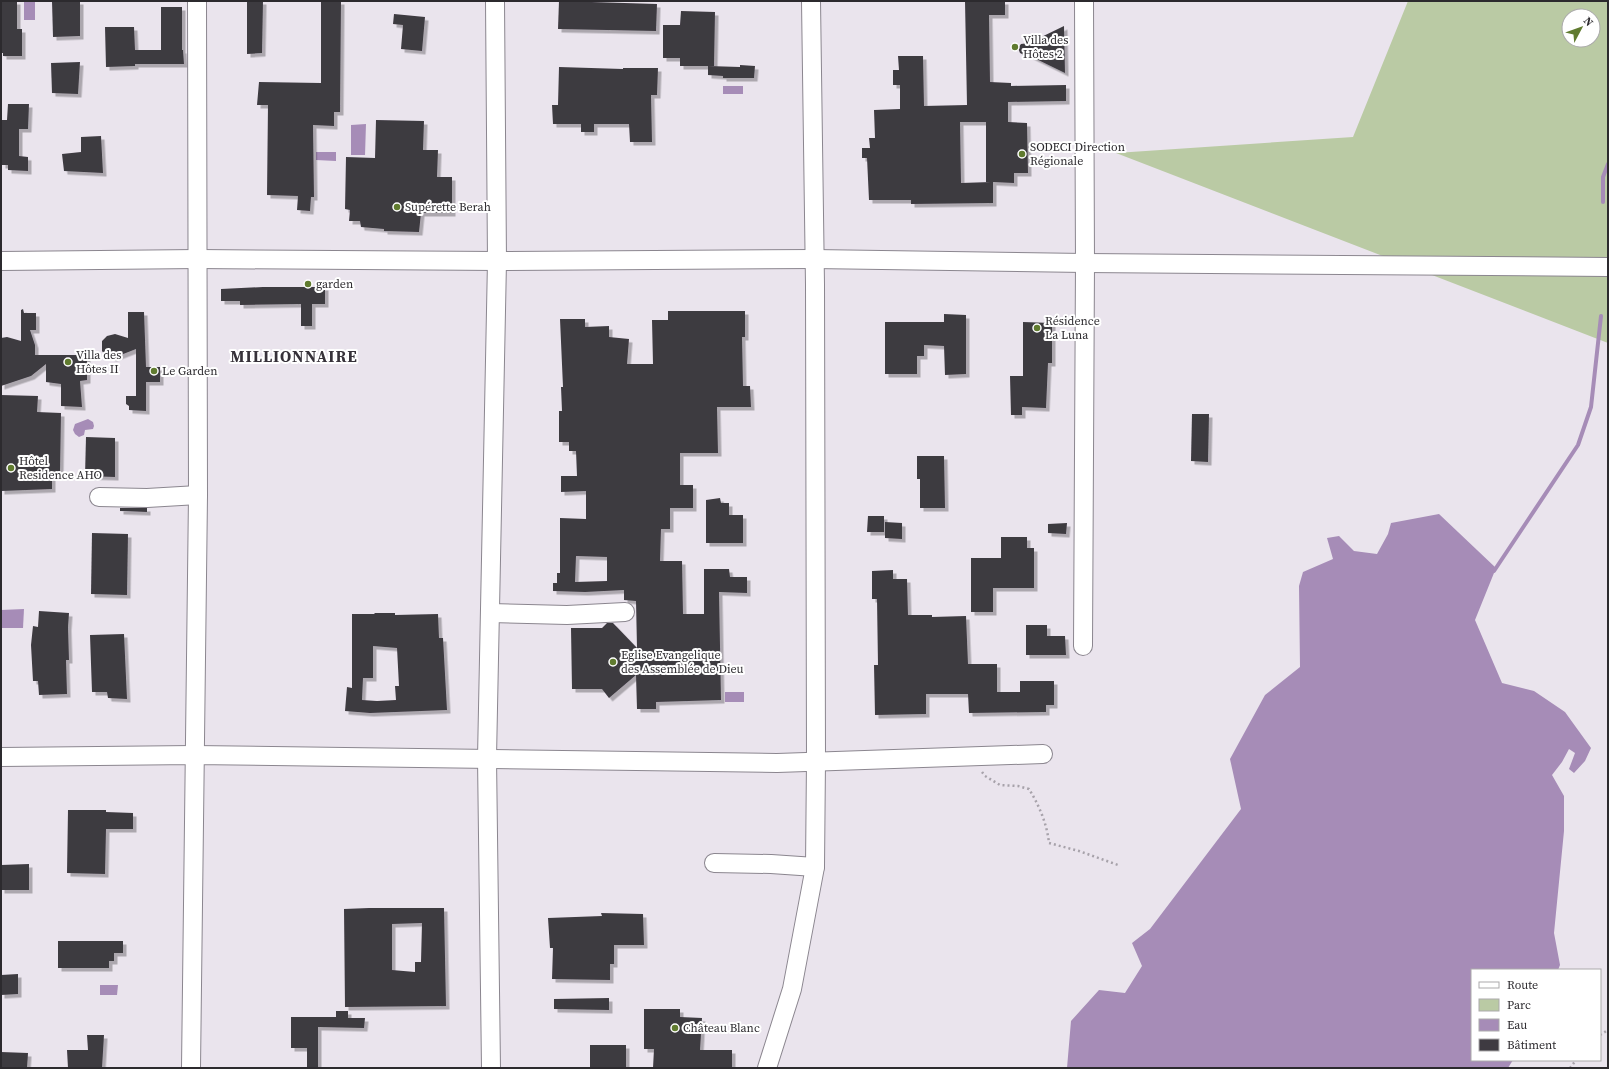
<svg xmlns="http://www.w3.org/2000/svg" width="1609" height="1069" font-family="'Source Serif 4',serif">
<style>
.green{fill:#bacaa4;fill-rule:evenodd}
.water{fill:#a68cb7}
.lines{fill:none;stroke-linecap:round;stroke-linejoin:round}
.stream{stroke:#a68cb7;stroke-width:4}
.building{fill:#3e3a41;fill-rule:evenodd;filter:url(#shadow)}
.minor-casing{stroke:#8b868f;stroke-width:20}
.path{stroke:#a7a2aa;stroke-width:2.5;stroke-dasharray:2 3;stroke-linecap:butt}
.minor{stroke:#fff;stroke-width:18}
.poi-dot{fill:#607b2f;stroke:#fff;stroke-width:1.5}
.labels{text-anchor:middle;stroke-width:4;stroke-linejoin:round;paint-order:stroke}
.poi-label{font-size:12px;fill:#2c2a2e;stroke:#fff;text-anchor:start}
.district-label{font-size:16px;font-weight:bold;letter-spacing:1px;fill:#363139;stroke:#fff}
</style>
<defs>
<filter id="shadow"><feDropShadow dx="3.5" dy="3.5" stdDeviation="0" flood-color="#0004"/></filter>
</defs>
<rect width="100%" height="100%" fill="#eae4ed"/>
<path class="green" d="M1408 1H1608V343L1116 153 1353 137ZM1569 16H1593V40H1569Z"/>
<g class="water">
<rect x="24" y="2" width="11" height="18"/>
<rect x="723" y="86" width="20" height="8"/>
<path d="M366 124 365 155H351V125Z"/>
<path d="M316 152H336V161L316 160Z"/>
<path d="M88 419 93 422 94 426 93 429 85 430 84 435 79 437 75 434 73 430 75 424Z"/>
<path d="M1439 514 1496 568 1475 620 1502 683 1534 691 1565 712 1591 748 1585 761 1574 773 1569 769 1575 753 1569 749 1562 762 1552 775 1564 796V831L1554 933 1560 965 1558 970H1472V1060H1513L1508 1068H1067L1071 1021 1099 990 1125 993 1142 966 1132 943 1150 929 1241 809 1230 759 1265 695 1300 667 1299 586 1303 572 1333 559 1327 538 1339 536 1354 551 1377 554 1388 534 1391 523Z"/>
<path d="M24 609 23 628H1V610Z"/>
<rect x="725" y="692" width="19" height="10"/>
<path d="M100 985H118L117 995H100Z"/>
</g>
<g class="lines">
<g class="stream">
<path d="M1603 202V177L1608 164"/>
<path d="M1494 571 1578 445 1591 407 1601 316"/>
</g>
</g>
<g class="building">
<path d="M1 1H17V29H22V56H3V53H1Z"/>
<path d="M52 1H80V36L53 37Z"/>
<path d="M247 1H263L262 53 247 54Z"/>
<path d="M321 1H341L340 112H334V126L313 125 314 197H311L310 211 297 210 298 196 267 195 268 105H257L259 82 321 83Z"/>
<path d="M559 1 657 4 656 31 558 29Z"/>
<path d="M965 1H1005V15H989L990 82 1011 83V86L1066 85V101L1008 102V122L1027 123 1028 173H1014V183L993 182V203L911 204V200H869L867 158H862V148H870L869 138H875L874 110 900 109V85H893V70H899L898 56H923L924 106 967 105ZM960 122H986V182H991L961 183Z"/>
<path d="M161 7H182V50H183L184 64H135V66L106 67 105 27H134L135 50H161Z"/>
<path d="M681 11 715 12 714 66H680V58H663V25H680Z"/>
<path d="M394 14 425 17 422 51 401 49 403 25 393 24Z"/>
<path d="M1064 26 1065 73 1028 55H1024L1020 53 1018 48 1021 44 1029 43Z"/>
<path d="M80 62 78 94 52 93 51 63Z"/>
<path d="M740 65 755 66 754 78H723V76L708 75V66L740 67Z"/>
<path d="M559 67 623 69V68H658L657 95H651L652 142H630L629 124H594V132H581V124H553L552 105H558Z"/>
<path d="M8 104H29L28 129H19V156L28 157V171L8 170V165H2L1 120H7Z"/>
<path d="M376 120 424 121 423 150H438L437 177H452V213H421L419 232 384 231V229L361 227 360 221H349L350 210 345 209 346 157 375 158Z"/>
<path d="M101 136 103 173 64 171 62 154 81 152V137Z"/>
<path d="M263 287H325V304H312V326H301V304L240 305V301H221V289Z"/>
<path d="M23 309 24 313H36V330H30L35 345V355H87V380L80 381 82 407 61 406V384L46 382V364L31 376 1 386V338L7 337 21 341V310Z"/>
<path d="M668 311H745V337H742L743 386H750L751 407H717L718 453H680V485H693V508H670V529H661L660 561H682L683 614H704V569H729L730 577H747V593L719 592 721 700 656 702V709H637L636 675 609 698 602 689H572L571 628H602L607 623H613L637 648 636 601 624 600V590L585 592 553 591V583H557V573H560V518L586 519V491L561 492V476H577L576 451H569V442H559V411H562L561 387H563L560 319H585V327L609 326V337L629 339 627 364H653L652 320H668ZM576 556 607 557V581L575 582Z"/>
<path d="M128 312H144L146 367H160V382H146V411L129 410V406L126 404V396H136V349L113 358 105 355 102 351V341L107 336 115 334 128 338Z"/>
<path d="M944 314 966 315V374L945 375 944 346 924 345V356H917V374H885V322H944Z"/>
<path d="M1023 322 1052 323V363H1048L1046 408 1022 407V415H1011L1010 376H1023Z"/>
<path d="M1 395 38 396 37 412 61 413 60 473H52V489L1 491Z"/>
<path d="M1192 414H1209L1208 462 1191 461Z"/>
<path d="M86 437 115 438V477L85 476Z"/>
<path d="M917 456H944L945 508H920V479H917Z"/>
<path d="M720 498 721 503H729V515H743V543H706V500Z"/>
<path d="M120 508H147V512L120 511Z"/>
<path d="M868 516H884V532H867Z"/>
<path d="M885 522 902 523V539L885 538Z"/>
<path d="M1067 523 1066 534 1048 533V524Z"/>
<path d="M92 533 128 534 127 595 91 594Z"/>
<path d="M1001 537H1027V548H1034V588H993V612H971V558H1001Z"/>
<path d="M893 570V579H907L908 615H932V617L966 616 968 664H997V692H1020V681H1054V705H1046V712L969 713 968 694H926V714L875 715 874 665H878L877 599H872V571Z"/>
<path d="M39 611 69 613 68 627 69 660H66L67 694 39 695 38 681H33L31 645 33 626 38 627Z"/>
<path d="M374 613H395V615L438 614 439 638H443L447 710 370 713 345 711 347 687 352 688V614H375ZM373 646 397 648 399 686H395L396 700 377 701 362 700 363 678H373Z"/>
<path d="M1026 625H1047V636H1065L1066 655H1026Z"/>
<path d="M124 634 127 699 108 698 107 692H92L90 635Z"/>
<path d="M68 810H106V812L133 813V829H106L105 874 67 873Z"/>
<path d="M29 864V890H1V865Z"/>
<path d="M369 908H444L446 1006 345 1007 344 909ZM422 923 421 962H415V972L392 970V924Z"/>
<path d="M601 913 643 914 644 945H614V964H610V980L552 979 553 948H550L548 918 602 916Z"/>
<path d="M58 941H123V953H114V961H109V968H58Z"/>
<path d="M18 974V994L1 995V975Z"/>
<path d="M609 998V1010L554 1009V999Z"/>
<path d="M644 1009H680V1017L702 1018 700 1050H732V1068H653L654 1049H644Z"/>
<path d="M336 1011H348V1018H365L364 1028 318 1027V1068H307V1048H291V1017H336Z"/>
<path d="M87 1035H104L102 1068H68L67 1050H88Z"/>
<rect x="590" y="1045" width="36" height="23"/>
<path d="M1 1052 28 1053 27 1068H1Z"/>
</g>
<g class="lines">
<defs>
<g id="minor">
<path d="M1 261 198 259 497 261 814 259 1085 263 1608 267"/>
<path d="M99 497 147 498 198 495"/>
<path d="M490 613 567 615 625 612"/>
<path d="M1083 646 1085 263 1084 1"/>
<path d="M1 757 194 755 777 763 1043 754"/>
<path d="M714 863 771 864 815 867"/>
<path d="M191 1068 198 495 197 1"/>
<path d="M491 1068 487 758 497 261 495 1"/>
<path d="M767 1068 792 989 815 867 816 761 815 285 811 1"/>
</g>
</defs>
<use href="#minor" class="minor-casing"/>
<g class="path">
<path d="M982 772 985 776 1000 785 1018 786 1029 789C1039 805 1047 824 1049 843L1079 851 1118 865"/>
<path d="M1600 1035 1608 1030"/>
<path d="M1570 1068 1576 1060"/>
</g>
<use href="#minor" class="minor"/>
</g>
<g class="poi-dot">
<circle cx="1015" cy="47" r="4"/>
<circle cx="1022" cy="154" r="4"/>
<circle cx="397" cy="207" r="4"/>
<circle cx="308" cy="284" r="4"/>
<circle cx="1037" cy="328" r="4"/>
<circle cx="68" cy="362" r="4"/>
<circle cx="154" cy="371" r="4"/>
<circle cx="11" cy="468" r="4"/>
<circle cx="613" cy="662" r="4"/>
<circle cx="675" cy="1028" r="4"/>
</g>
<g class="labels">
<g class="poi-label">
<text x="1023" y="44">Villa des<tspan x="1023" dy="14">Hôtes 2</tspan></text>
<text x="1030" y="151">SODECI Direction<tspan x="1030" dy="14">Régionale</tspan></text>
<text x="405" y="211">Supérette Berah</text>
<text x="316" y="288">garden</text>
<text x="1045" y="325">Résidence<tspan x="1045" dy="14">La Luna</tspan></text>
<text x="76" y="359">Villa des<tspan x="76" dy="14">Hôtes II</tspan></text>
<text x="162" y="375">Le Garden</text>
<text x="19" y="465">Hôtel<tspan x="19" dy="14">Residence AHO</tspan></text>
<text x="621" y="659">Eglise Evangelique<tspan x="621" dy="14">des Assemblée de Dieu</tspan></text>
<text x="683" y="1032">Château Blanc</text>
</g>
<g class="district-label">
<text x="294" y="362">MILLIONNAIRE</text>
</g>
</g>
<rect width="1609" height="1069" fill="none" stroke="#2c2a2e" stroke-width="4"/>
<rect x="1471" y="969" width="130" height="92" fill="#ffffff" stroke="#abaaab"/>
<rect x="1479" y="982" width="20" height="6" fill="#ffffff" stroke="#abaaab"/>
<text x="1507" y="989" font-size="12" fill="#2c2a2e">Route</text>
<rect x="1479" y="999" width="20" height="12" fill="#bacaa4" stroke="#abaaab"/>
<text x="1507" y="1009" font-size="12" fill="#2c2a2e">Parc</text>
<rect x="1479" y="1019" width="20" height="12" fill="#a68cb7" stroke="#abaaab"/>
<text x="1507" y="1029" font-size="12" fill="#2c2a2e">Eau</text>
<rect x="1479" y="1039" width="20" height="12" fill="#3e3a41" stroke="#abaaab"/>
<text x="1507" y="1049" font-size="12" fill="#2c2a2e">Bâtiment</text>
<g transform="translate(1581 28) rotate(49)"><circle r="19" fill="#ffffff" stroke="#abaaab"/>
<path d="M0-3L7 15L0 10L-7 15Z" fill="#607b2f"/>
<text y="-6" font-size="11" font-weight="bold" text-anchor="middle" fill="#2c2a2e">N</text>
</g>
</svg>
